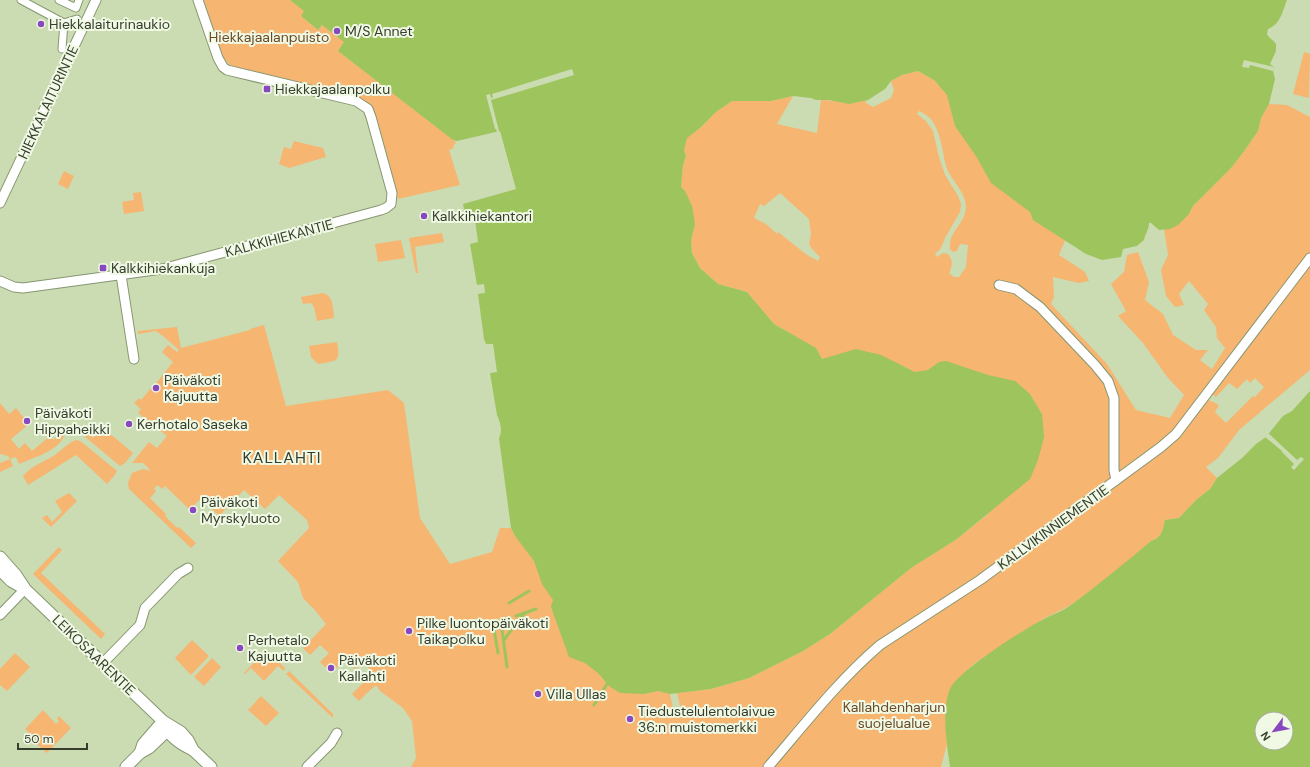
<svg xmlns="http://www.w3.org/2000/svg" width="1310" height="767" font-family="'DM Sans',sans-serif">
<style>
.green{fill:#f6b571;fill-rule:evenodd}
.water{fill:#9ec45d;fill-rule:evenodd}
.pier{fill:#cbdcb3}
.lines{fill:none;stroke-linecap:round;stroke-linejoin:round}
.stream{stroke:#9ec45d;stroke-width:3}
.pedestrian-casing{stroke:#869670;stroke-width:9}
.minor-casing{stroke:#869670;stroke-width:11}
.tertiary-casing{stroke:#869670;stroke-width:13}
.pedestrian{stroke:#fff;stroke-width:7}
.minor{stroke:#fff;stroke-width:9}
.tertiary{stroke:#fff;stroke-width:11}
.poi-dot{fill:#8848be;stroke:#f0f9e4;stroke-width:1.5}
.labels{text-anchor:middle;stroke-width:4;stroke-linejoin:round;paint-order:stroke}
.poi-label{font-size:14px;fill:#363d2d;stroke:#f0f9e4;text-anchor:start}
.park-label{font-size:14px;fill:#6b4a27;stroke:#f0f9e4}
.street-label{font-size:14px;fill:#363d2d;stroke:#f0f9e4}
.quarter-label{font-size:16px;letter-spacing:1px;fill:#363d2d;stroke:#f0f9e4}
</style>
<rect width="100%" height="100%" fill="#cbdcb3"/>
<g class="green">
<path d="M204 0H290L305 11 301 16 318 30 322 25 345 42 338 51 455 141 456 143 453 146 454 148 449 150 460 185 398 199 376 116 369 104 357 96 231 66 223 58Z"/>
<path d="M1304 52 1310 54 1309 98 1293 94Z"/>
<path d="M918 71 934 80 937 84 951 88 1066 238 1059 255 1085 272 1089 281 1079 283 1053 277 1054 297 1051 304 1107 364 1136 410 1170 418 1184 395 1168 378 1143 343 1118 316 1126 311 1111 284 1124 272 1127 255 1138 252 1149 282 1145 300 1163 314 1173 335 1196 350H1208L1200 360 1212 369 1225 348 1217 338 1216 327 1204 310 1208 304 1189 281 1179 294 1184 305 1175 307 1166 296 1161 270 1168 255 1164 229H1170L1189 214 1193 206 1231 168 1245 150 1258 131 1261 118 1269 104 1287 105 1310 117V370L1239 430 1218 458 1206 467 1217 478 1210 489 1196 500 1179 518 1165 520C1163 529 1162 538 1151 541L1113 574 1071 605 1043 619 975 663 964 673 946 731 947 744 941 767H411L416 758 412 721 403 708 380 691 376 685 367 693 359 701 352 694 373 673 363 662 355 669 345 660 331 673 320 662 329 653 320 645 310 655 303 648 326 624 314 609 303 598 298 582 278 561 309 528 307 520 279 495 265 509 244 490 219 516 208 505 210 503 206 499 202 503 199 500 190 510 165 486 162 489 157 485 154 489 156 491 150 498 166 514 165 516 177 528 179 527 196 543 191 548 129 489 128 483 132 473 143 469 151 471 143 463H132L149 442 157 448 167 436 138 413 141 409 134 403 139 398 141 400 152 387H153L173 362 162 352 168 345 177 352 179 350 163 336 156 331 138 334V331L177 327 181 348 250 330V329L264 325 286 406 388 390 404 403 420 518 450 564 492 552 500 528H511L515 536 526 544 553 600 602 678 609 686 666 688 670 694 673 708 681 710 677 693 711 689 749 678 803 651 830 634 911 568 957 539 988 514 1042 414 1030 394 915 372 903 366 822 359 790 333 774 324 747 292 718 284 700 268 692 253 691 241 695 224 685 191 681 187 683 165 686 157 684 150 686 138 700 128 716 112 732 101H771L793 96 777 124 817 133 821 100C839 100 847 107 865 100L866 103 873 107 891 98 894 90 891 81 902 75ZM919 111C925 114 930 117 933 122 942 136 942 153 947 169 953 183 970 196 965 213 961 227 949 232 950 249L953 252 957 251 960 244 968 245 966 267 959 277H954L949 273C953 265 953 261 948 254L943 253 937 257 935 254 941 248 945 238 960 212 961 204 958 196 945 175 939 157 933 131 926 121 917 114ZM780 193 809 219 811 234 809 244 812 249 820 257 818 261 807 255 778 232 777 234 766 224 754 218 760 204 764 206ZM1255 378 1264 387 1255 397 1253 396 1226 423 1215 412 1219 405 1207 399 1211 393 1216 397 1229 383 1237 389 1247 379 1250 383Z"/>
<path d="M294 141 323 148 326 157 289 168 279 164 284 147 291 149Z"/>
<path d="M64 171 74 176 68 189 58 184Z"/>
<path d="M141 192 144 211 124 214 122 202 134 200 133 193Z"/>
<path d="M442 233 444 242 415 247 418 273H416L409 238Z"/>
<path d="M401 240 405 258 378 262 375 244Z"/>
<path d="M323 293C334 296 333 309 334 318L317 321 314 307 311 303 303 304 301 297Z"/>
<path d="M337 342C341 362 337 361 318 364L311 357 309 346Z"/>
<path d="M0 403 9 414 16 408 29 424 11 439 19 449 25 443 32 451 50 436 53 440 62 432 65 434C59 451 35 457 19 464L16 457 10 459 13 466 0 472V463L10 459 8 456 0 454Z"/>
<path d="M102 427 133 453 125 463 120 466 83 435 86 431 93 438Z"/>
<path d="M76 440 80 441 84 444 117 471 114 476 107 484 76 455 28 485 23 476C34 464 42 463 55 455 62 450 68 443 76 440Z"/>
<path d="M69 493 77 501 51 527 42 518 47 515 52 522 62 512 55 501Z"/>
<path d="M59 547 62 550 41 573 105 634 101 639 33 574Z"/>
<path d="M192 640 209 656 191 675 175 658Z"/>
<path d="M265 651 269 652 285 668V669L284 671 278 666 264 681 251 668 245 674 244 673Z"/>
<path d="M15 653 30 667 7 691 0 685V669Z"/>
<path d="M212 658 221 667 204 686 194 677Z"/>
<path d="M289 671 333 714V718L286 674Z"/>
<path d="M261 696 279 713 266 726 248 710Z"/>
<path d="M43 710 56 724 59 721 57 719 59 716 71 728 47 753 37 744 39 742 25 729Z"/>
</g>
<g class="water">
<path d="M290 0H1287C1282 12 1281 24 1268 29L1267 34C1269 39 1273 39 1276 44V51L1270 64 1274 67 1273 71 1275 79 1269 104 1261 118 1258 131 1245 150 1231 168 1193 206 1189 214 1178 225 1170 229 1159 230 1151 223H1149C1149 230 1145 234 1144 240L1137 246 1123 249 1121 257 1102 260 1086 254 1033 220 1030 212 991 183 976 156 955 126 947 95 934 80 918 71 902 75 891 81 885 89 868 100 849 104 829 100H816L811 98 793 96 771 101H732L716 112 700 128 687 138 684 150 686 156 683 165 681 187 685 191 692 206 695 224 691 241 692 253 700 268 718 284 747 292 774 324 816 348 822 359 856 349 881 355 915 372 928 370 939 362 946 361 988 375 1015 381 1030 394 1042 414 1044 437 1038 460 1030 479 957 539 911 568 830 634 803 651 749 678 711 689 670 694 658 691 644 694 620 693 609 686 598 673 585 663 569 657 551 607 553 600 542 584 534 561 515 536 511 528 499 438C503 430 500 422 497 415L490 373 497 372 493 344H486L484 339 478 294 485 293 484 284 477 285 470 244 478 242 474 212 465 213 463 204 516 189 500 131 457 141 453 140 338 51 344 42 322 25 318 30 301 16 304 11Z"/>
<path d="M1310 391V767H950C947 744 941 711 950 689 958 671 1024 629 1044 619 1053 614 1063 611 1071 605 1098 585 1125 563 1151 541 1162 538 1163 529 1165 520L1179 518 1196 500 1210 489 1217 478 1242 458 1256 444 1266 437 1283 416 1292 411ZM1262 719H1286V743H1262Z"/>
</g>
<g class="pier">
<path d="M1244 60 1274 67 1273 71 1250 65 1249 68 1242 67Z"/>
<path d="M572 69 574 75 491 100 499 131 497 132 496 129H495L486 95 490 94 491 98 493 97 492 94Z"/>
<path d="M1267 432 1297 460 1301 457 1304 459 1294 470 1291 467 1294 464 1282 452V451L1264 436Z"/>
</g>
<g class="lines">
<g class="stream">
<path d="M509 603 529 591"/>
<path d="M516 616 536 609"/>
<path d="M518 621 525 613"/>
<path d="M501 622 507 667"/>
<path d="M504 640 515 625"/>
<path d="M498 653 493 623 510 618"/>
<path d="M594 705 607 684"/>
</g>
<defs>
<g id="pedestrian">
<path d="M21 0 64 23 77 19"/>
<path d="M59 0 76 8 79 0"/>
<path d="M62 49 64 23"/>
</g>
<g id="minor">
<path d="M0 203 96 0"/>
<path d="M121 275 134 359"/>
<path d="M0 281 14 287 23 288 162 269 381 210 386 208 391 204 392 193 371 117 368 109 356 101 227 70 223 67 218 58 198 0"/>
<path d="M999 285 1016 289 1040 307 1095 365 1108 381 1114 398V470L1116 480"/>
<path d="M0 615 25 589"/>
<path d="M103 663 140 625 145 608 178 574 188 568"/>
<path d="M307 767 331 743 337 733"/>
<path d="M768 767C804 725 838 681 880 645L980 580 1161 447 1176 434 1310 258"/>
</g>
<g id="tertiary">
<path d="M0 557 16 575 24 587"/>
<path d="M0 570 11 581 25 589 163 721 181 732 188 740 193 750 211 767"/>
<path d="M165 726C170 737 182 745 193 750"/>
<path d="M140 753 143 744 163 721"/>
<path d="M126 767 140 753 149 748 167 731"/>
</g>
</defs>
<use href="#pedestrian" class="pedestrian-casing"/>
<use href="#minor" class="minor-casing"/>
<use href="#tertiary" class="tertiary-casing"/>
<use href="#pedestrian" class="pedestrian"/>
<use href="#minor" class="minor"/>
<use href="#tertiary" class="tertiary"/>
</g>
<g class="poi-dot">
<circle cx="41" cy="24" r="4"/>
<circle cx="337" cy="31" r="4"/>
<rect x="263" y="85" width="8" height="8" rx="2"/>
<circle cx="424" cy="216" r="4"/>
<rect x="99" y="264" width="8" height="8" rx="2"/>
<circle cx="156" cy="388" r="4"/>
<circle cx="27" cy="421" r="4"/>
<circle cx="129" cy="424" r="4"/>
<circle cx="193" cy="510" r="4"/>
<circle cx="409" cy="631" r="4"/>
<circle cx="240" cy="648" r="4"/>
<circle cx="331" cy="668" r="4"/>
<circle cx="538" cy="694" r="4"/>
<circle cx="630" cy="719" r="4"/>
</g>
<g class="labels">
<g class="poi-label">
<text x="49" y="29">Hiekkalaiturinaukio</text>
<text x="345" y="36">M/S Annet</text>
<text x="275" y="94">Hiekkajaalanpolku</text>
<text x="432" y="221">Kalkkihiekantori</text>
<text x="111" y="273">Kalkkihiekankuja</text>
<text x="164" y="385">Päiväkoti<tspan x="164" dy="16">Kajuutta</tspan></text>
<text x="35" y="418">Päiväkoti<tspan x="35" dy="16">Hippaheikki</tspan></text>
<text x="137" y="429">Kerhotalo Saseka</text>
<text x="201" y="507">Päiväkoti<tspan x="201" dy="16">Myrskyluoto</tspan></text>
<text x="417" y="628">Pilke luontopäiväkoti<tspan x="417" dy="16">Taikapolku</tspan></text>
<text x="248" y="645">Perhetalo<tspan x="248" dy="16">Kajuutta</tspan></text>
<text x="339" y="665">Päiväkoti<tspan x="339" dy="16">Kallahti</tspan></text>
<text x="546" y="699">Villa Ullas</text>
<text x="638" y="716">Tiedustelulentolaivue<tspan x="638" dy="16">36:n muistomerkki</tspan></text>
</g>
<g class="park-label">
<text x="269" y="42">Hiekkajaalanpuisto</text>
<text x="894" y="712">Kallahdenharjun<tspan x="894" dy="16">suojelualue</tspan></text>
</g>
<g class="street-label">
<text transform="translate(48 102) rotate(-65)" y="5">HIEKKALAITURINTIE</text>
<text transform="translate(279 238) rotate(-15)" y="5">KALKKIHIEKANTIE</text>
<text transform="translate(1053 527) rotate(-36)" y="5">KALLVIKINNIEMENTIE</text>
<text transform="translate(94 655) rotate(44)" y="5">LEIKOSAARENTIE</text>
</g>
<g class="quarter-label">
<text x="282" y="463">KALLAHTI</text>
</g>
</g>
<g transform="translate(1274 731) rotate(238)"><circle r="19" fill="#f0f9e4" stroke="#a6ae9b"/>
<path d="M0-3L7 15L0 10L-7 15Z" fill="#8848be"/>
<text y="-6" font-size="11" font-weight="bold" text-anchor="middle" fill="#363d2d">N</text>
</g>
<path d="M18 743v6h69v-6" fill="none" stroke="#363d2d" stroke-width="2"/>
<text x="24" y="743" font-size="12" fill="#363d2d" stroke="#f0f9e4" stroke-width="3" paint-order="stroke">50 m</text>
</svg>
